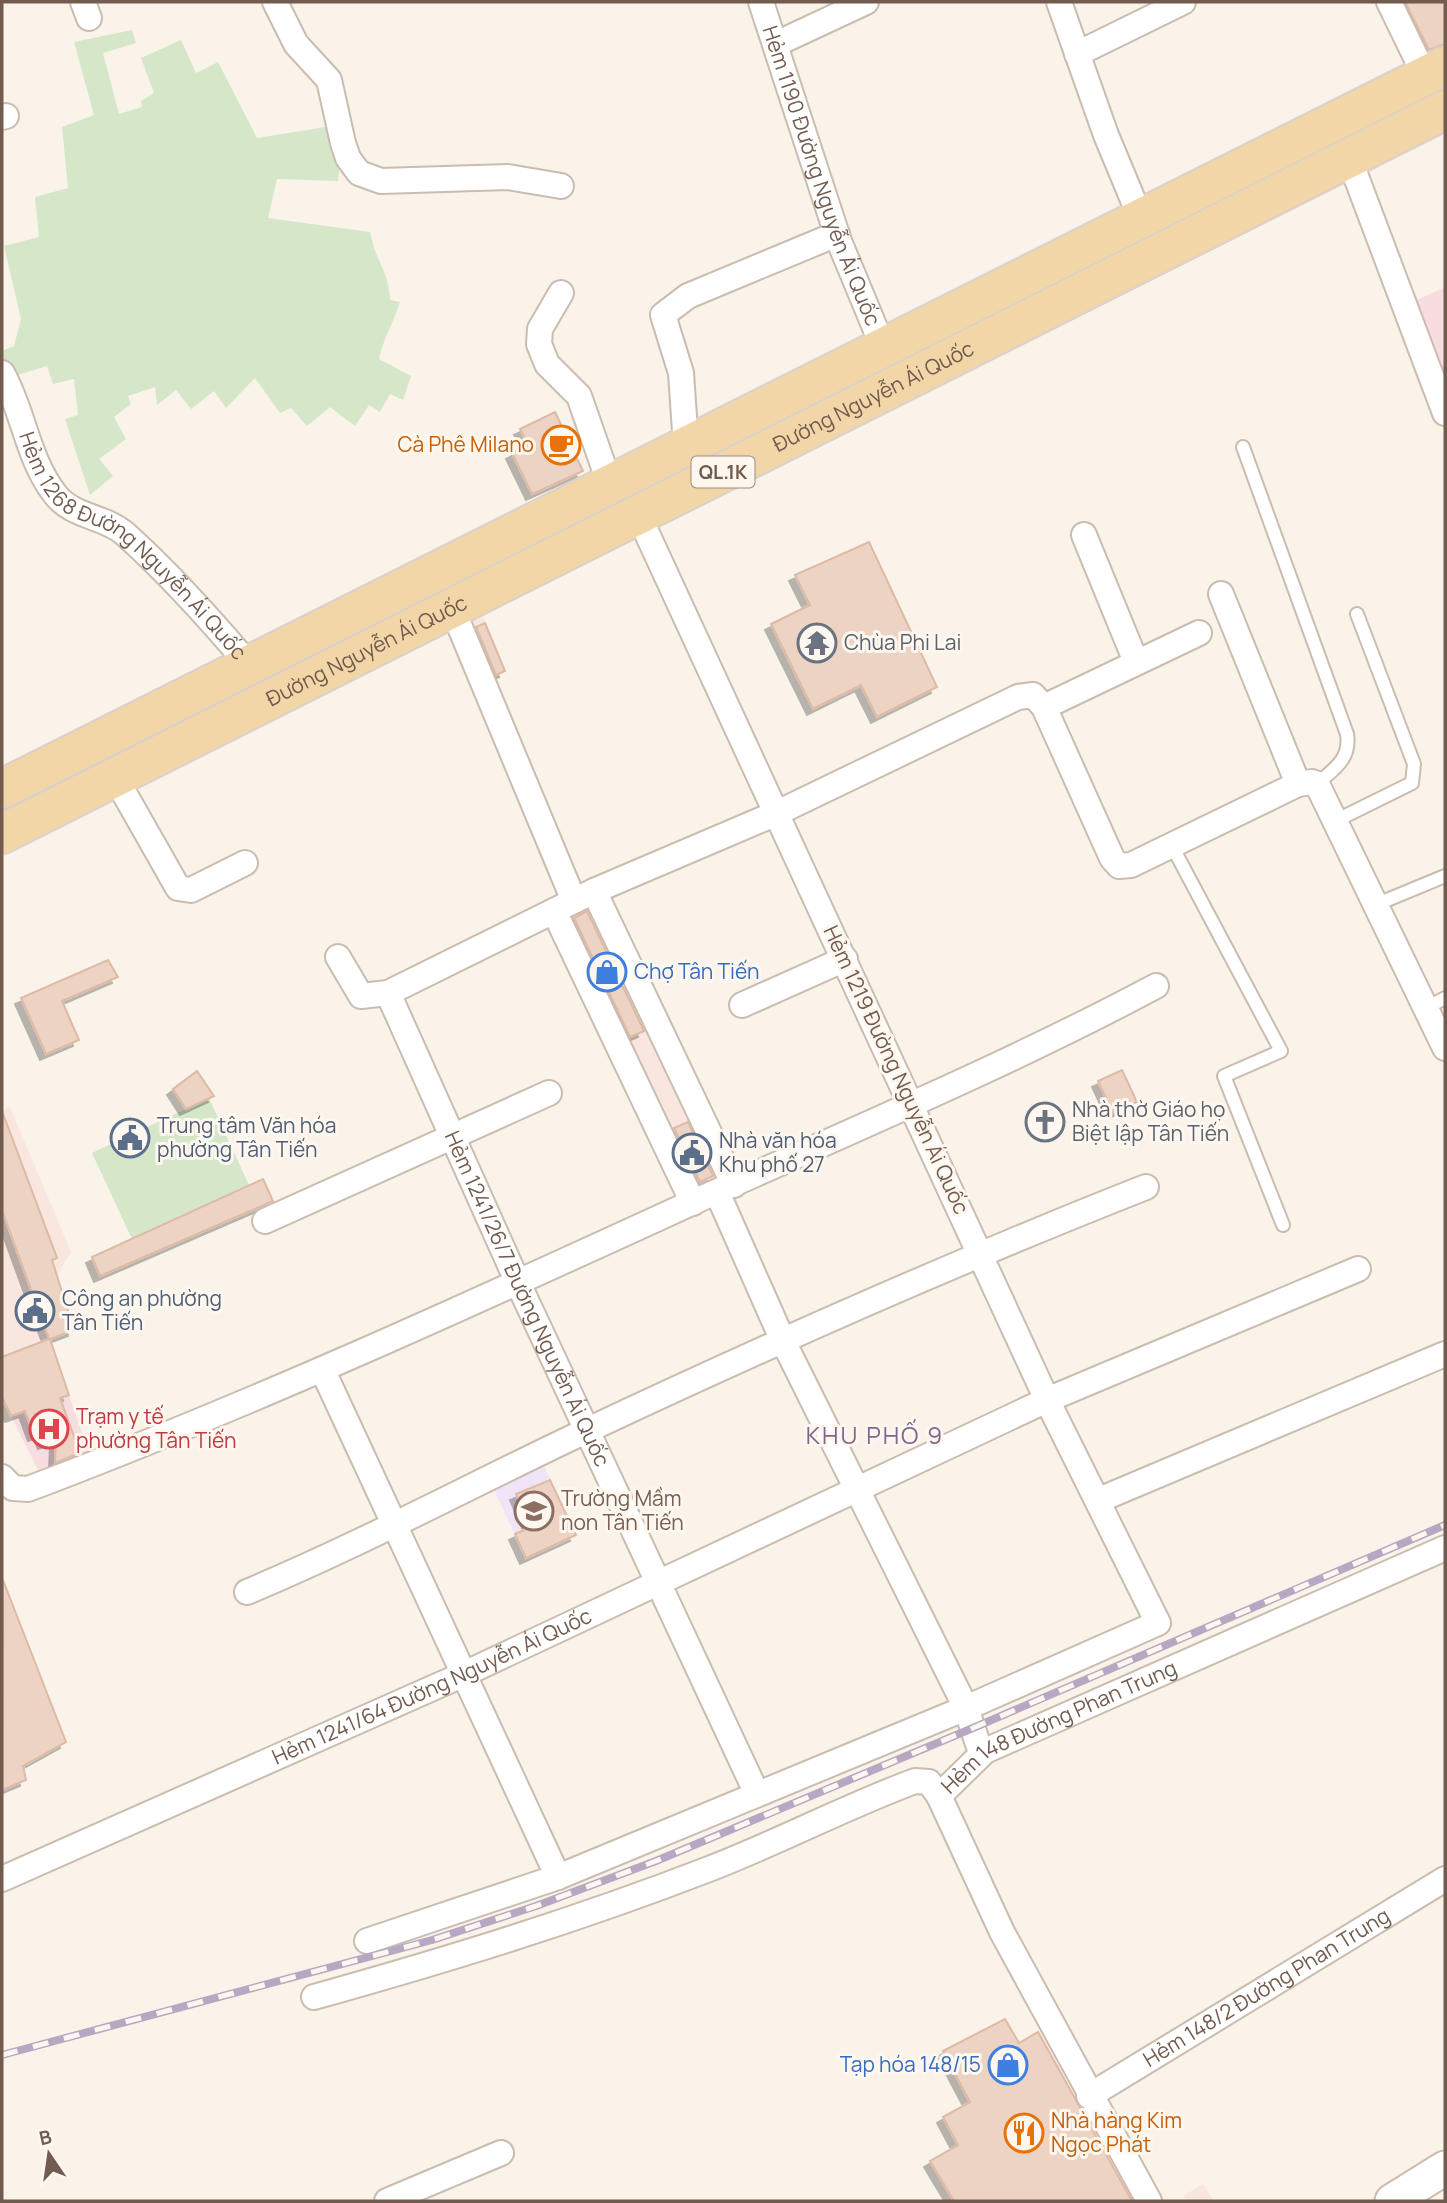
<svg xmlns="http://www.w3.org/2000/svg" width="1447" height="2203" font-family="Manrope,sans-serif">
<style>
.commercial{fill:#f9e6de}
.education{fill:#f0e5f7}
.medical{fill:#f7dde0}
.green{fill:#d5e7c8}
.building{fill:#edd3c3;stroke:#debaa5;stroke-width:2;filter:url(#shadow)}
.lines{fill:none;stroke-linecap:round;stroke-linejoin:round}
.lane-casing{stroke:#cbbcb0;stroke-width:16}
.street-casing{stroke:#cbbcb0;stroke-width:28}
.secondary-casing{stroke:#cebcad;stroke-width:37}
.primary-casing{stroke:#d8d1ce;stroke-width:42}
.lane{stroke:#fff;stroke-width:12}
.street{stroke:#fff;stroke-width:24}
.secondary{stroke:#fff;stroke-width:33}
.primary{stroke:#f2d6a8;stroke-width:38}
.rail-casing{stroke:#b6a8c3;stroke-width:8}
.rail{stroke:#fdf7ef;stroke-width:5;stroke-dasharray:16;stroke-linecap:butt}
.labels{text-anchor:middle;stroke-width:6;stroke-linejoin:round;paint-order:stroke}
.shield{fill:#fdf7ef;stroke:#9c8a7f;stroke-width:2}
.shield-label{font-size:19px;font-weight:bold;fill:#725b4f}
.street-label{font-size:21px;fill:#725b4f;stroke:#fdf7ef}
.food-label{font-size:21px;fill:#c56008;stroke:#fdf7ef;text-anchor:end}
.worship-label{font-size:21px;fill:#5b616d;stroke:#fdf7ef;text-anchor:start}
.shop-label{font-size:21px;fill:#366cbe;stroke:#fdf7ef;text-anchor:start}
.service-label{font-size:21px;fill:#4e5e75;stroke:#fdf7ef;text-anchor:start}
.health-label{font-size:21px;fill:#be3a42;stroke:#fdf7ef;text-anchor:start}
.education-label{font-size:21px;fill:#785e54;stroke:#fdf7ef;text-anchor:start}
.quarter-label{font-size:24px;letter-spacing:2px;fill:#80668e;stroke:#fdf7ef}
</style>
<defs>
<filter id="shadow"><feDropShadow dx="-6" dy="6" stdDeviation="0" flood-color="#0004"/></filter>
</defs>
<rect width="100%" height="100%" fill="#faf3e9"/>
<g class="commercial">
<path d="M477 602 505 671 489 679 461 610Z"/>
<path d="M591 902 691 1121 668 1131 564 915Z"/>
<path d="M10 1107 71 1252 57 1275 74 1330 2 1357V1111Z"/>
<path d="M1203 2184 1214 2201H1187L1183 2196Z"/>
</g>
<path class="education" d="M543 1464 576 1535 526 1558 493 1488Z"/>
<g class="medical">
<path d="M1445 287V373L1417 300Z"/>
<path d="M69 1395 90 1456 60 1468 55 1464 38 1470 11 1416Z"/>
</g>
<g class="green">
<path d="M132 30 136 43 103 53 119 114 142 107 141 101 154 93 141 58 181 40 196 73 218 62 257 138 332 126 340 160 338 181 277 179 268 218 370 232C375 260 389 271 390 300L400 302C394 322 383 339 379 359L411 376 403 400 390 394 380 412 369 405 355 426 330 407 307 426 291 408 280 413 255 378 226 408 214 391 191 409 176 390 157 405 155 387 128 396 131 404 114 417 126 439 99 459 113 476 90 495 65 419 78 415 74 379 53 384 47 366 14 376 2 357V351L14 346 21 319 4 246 39 237 35 197 68 188 62 127 94 115 74 42Z"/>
<path d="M209 1098 249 1185 132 1239 92 1153Z"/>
</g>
<g class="building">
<path d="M1405 2H1445V44L1429 50Z"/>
<path d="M555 412 583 471 532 494 512 453 528 445 520 429Z"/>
<path d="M869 542 937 687 877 717 861 685 813 709 771 624 810 605 795 575Z"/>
<path d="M485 623 505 671 496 675 476 627Z"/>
<path d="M587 911 644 1031 630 1037 574 918Z"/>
<path d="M108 960 118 977 62 1001 79 1040 46 1054 21 998Z"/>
<path d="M1122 1070 1137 1102 1113 1113 1098 1081Z"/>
<path d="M197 1071 214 1096 186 1109 173 1089Z"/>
<path d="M2 1111 57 1258 52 1260 74 1330 50 1339 69 1395 60 1398 80 1453 55 1463 56 1439 44 1443 40 1433 34 1435 25 1411 11 1416 2 1397V1357L49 1339 2 1210Z"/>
<path d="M688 1122 713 1176 700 1182 674 1128Z"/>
<path d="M263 1179 273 1201 100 1276 92 1257Z"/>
<path d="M550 1480 576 1535 526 1558 515 1534 530 1527 516 1494Z"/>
<path d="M3 1580 66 1742 23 1766 26 1780 2 1790Z"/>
<path d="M1005 2019 1019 2043 1038 2032 1132 2201H954L930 2161 958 2145 943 2117 970 2102 943 2051Z"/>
</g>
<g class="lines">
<defs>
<g id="lane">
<path d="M1243 447 1347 734C1351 759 1334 769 1317 784"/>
<path d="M1335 821 1412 783 1414 764 1357 614"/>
<path d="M1172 846 1281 1051 1224 1076 1283 1225"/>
<path d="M1375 905 1445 876"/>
<path d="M1426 1008 1445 998"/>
</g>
<g id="street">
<path d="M83 2 89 18"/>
<path d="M275 2 296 44 329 80 343 143 348 158 359 173 381 181 508 177 561 186"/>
<path id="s1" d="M761 2 839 241 883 347"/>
<path d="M1059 2 1106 135 1141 219"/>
<path d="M1389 2 1425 76"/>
<path d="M776 44 866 2"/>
<path d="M1077 54 1183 2"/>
<path d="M2 117 6 116"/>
<path d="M1349 158 1445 413"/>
<path d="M561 293 540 329 539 344 547 364 579 396 610 485"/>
<path id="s2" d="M2 373C24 412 27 458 55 494 72 517 104 516 124 533 169 573 210 619 249 665"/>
<path d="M686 446 681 373 663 315 688 296 837 234"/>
<path d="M1084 535 1136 662"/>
<path d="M1221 594 1298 784"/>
<path d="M452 608 574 901"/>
<path d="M1044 707 1199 633"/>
<path d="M115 777 178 888 191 890 245 863"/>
<path d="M594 891 734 1185"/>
<path d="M554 911 693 1203"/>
<path d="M338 957 361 996 388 993 594 891 777 813 1018 697 1033 695 1044 707 1112 858 1119 866 1131 865 1298 784 1312 782 1317 784 1445 1048"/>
<path id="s3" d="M388 993 518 1283 757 1794"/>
<path d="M742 1005 845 959"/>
<path d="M717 1192 783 1341 966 1708 981 1753"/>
<path d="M265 1221 549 1093"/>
<path d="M323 1371 558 1877"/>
<path d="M2 1477 13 1488 28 1489C253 1404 471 1304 689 1204 845 1133 1004 1067 1156 986"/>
<path d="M1099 1500 1445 1354"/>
<path d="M247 1592C364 1543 475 1483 590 1429 773 1343 958 1261 1146 1187"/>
<path id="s4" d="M2 1879 462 1675 1047 1400 1358 1269"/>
<path d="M367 1941 558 1877 966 1708 1158 1623 1047 1400 638 514"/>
<path d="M314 1997C450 1959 577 1920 709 1869 779 1842 845 1807 915 1781L929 1782 939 1796"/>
<path id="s5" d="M1089 2096 1445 1879"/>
<path d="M387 2201 501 2153"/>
<path id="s6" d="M1149 2201 1002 1932 939 1796 985 1751 1445 1548"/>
</g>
<path id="secondary" d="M1392 2201 1445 2168"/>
<g id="primary">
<path d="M2 789 1445 66"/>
<path id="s7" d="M2 834 1445 110"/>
</g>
</defs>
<use href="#lane" class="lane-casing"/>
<use href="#street" class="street-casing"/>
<use href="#secondary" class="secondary-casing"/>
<use href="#primary" class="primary-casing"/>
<use href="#lane" class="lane"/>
<use href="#street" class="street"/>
<use href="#secondary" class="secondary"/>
<use href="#primary" class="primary"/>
<defs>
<path id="rail" d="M2 2055 432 1940 536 1906 656 1861 973 1728 1445 1525"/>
</defs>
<use href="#rail" class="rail-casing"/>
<use href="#rail" class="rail"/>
</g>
<defs>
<symbol id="cafe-ring" viewBox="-11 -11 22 22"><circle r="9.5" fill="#fdf7ef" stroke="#e8710a" stroke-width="1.5"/><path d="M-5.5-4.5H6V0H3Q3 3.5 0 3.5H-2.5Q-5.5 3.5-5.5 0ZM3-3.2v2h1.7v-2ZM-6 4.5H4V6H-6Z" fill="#e8710a"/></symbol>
<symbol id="temple-ring" viewBox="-11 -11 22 22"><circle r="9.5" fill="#fdf7ef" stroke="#6b7280" stroke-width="1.5"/><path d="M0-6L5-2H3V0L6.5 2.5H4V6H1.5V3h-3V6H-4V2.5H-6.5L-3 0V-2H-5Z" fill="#6b7280"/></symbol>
<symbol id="shop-ring" viewBox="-11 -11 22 22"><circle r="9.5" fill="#fdf7ef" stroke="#3f7fe0" stroke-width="1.5"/><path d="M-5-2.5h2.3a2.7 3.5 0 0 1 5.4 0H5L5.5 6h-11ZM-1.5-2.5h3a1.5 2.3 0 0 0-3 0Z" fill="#3f7fe0"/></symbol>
<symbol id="church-ring" viewBox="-11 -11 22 22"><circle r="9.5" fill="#fdf7ef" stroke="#6b7280" stroke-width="1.5"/><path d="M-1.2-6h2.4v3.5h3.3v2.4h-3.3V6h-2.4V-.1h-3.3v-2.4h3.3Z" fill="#6b7280"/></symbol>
<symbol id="civic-ring" viewBox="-11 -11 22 22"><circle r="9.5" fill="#fdf7ef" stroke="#5c6f8a" stroke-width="1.5"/><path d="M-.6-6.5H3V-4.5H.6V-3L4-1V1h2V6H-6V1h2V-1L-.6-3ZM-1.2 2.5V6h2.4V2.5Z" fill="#5c6f8a"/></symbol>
<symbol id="hospital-ring" viewBox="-11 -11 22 22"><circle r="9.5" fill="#fdf7ef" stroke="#e0444e" stroke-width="1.5"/><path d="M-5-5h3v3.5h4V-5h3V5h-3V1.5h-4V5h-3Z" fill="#e0444e"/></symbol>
<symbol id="school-ring" viewBox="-11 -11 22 22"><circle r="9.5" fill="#fdf7ef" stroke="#8d6e63" stroke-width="1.5"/><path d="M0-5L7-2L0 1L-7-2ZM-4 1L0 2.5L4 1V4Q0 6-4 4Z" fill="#8d6e63"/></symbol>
<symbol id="restaurant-ring" viewBox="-11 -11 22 22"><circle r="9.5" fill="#fdf7ef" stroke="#e8710a" stroke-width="1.5"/><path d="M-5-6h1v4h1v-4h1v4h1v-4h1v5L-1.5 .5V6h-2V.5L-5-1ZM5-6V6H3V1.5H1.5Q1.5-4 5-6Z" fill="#e8710a"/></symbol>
</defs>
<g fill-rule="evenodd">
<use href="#cafe-ring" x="539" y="423" width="44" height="44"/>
<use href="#temple-ring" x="795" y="621" width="44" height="44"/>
<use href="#shop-ring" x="585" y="950" width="44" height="44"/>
<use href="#church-ring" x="1023" y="1100" width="44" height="44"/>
<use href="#civic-ring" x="108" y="1116" width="44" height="44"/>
<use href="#civic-ring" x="670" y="1131" width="44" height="44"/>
<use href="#civic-ring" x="13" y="1289" width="44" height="44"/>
<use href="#hospital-ring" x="27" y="1407" width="44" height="44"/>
<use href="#school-ring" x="512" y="1489" width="44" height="44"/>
<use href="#shop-ring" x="986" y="2043" width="44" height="44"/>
<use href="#restaurant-ring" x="1002" y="2111" width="44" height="44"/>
</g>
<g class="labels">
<rect class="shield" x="691.5" y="456.5" width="63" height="31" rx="5"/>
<g class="shield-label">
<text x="723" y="479">QL.1K</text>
</g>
<g class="street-label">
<text dy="7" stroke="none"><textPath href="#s1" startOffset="184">Hẻm 1190 Đường Nguyễn Ái Quốc</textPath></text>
<text dy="7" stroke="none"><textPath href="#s7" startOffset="975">Đường Nguyễn Ái Quốc</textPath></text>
<text dy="7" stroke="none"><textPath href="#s2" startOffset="224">Hẻm 1268 Đường Nguyễn Ái Quốc</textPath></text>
<text dy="7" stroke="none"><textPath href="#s7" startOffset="408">Đường Nguyễn Ái Quốc</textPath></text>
<text transform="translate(896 1070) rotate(65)" y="7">Hẻm 1219 Đường Nguyễn Ái Quốc</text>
<text dy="7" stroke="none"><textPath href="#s3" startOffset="336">Hẻm 1241/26/7 Đường Nguyễn Ái Quốc</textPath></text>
<text dy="7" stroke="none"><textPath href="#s4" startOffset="471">Hẻm 1241/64 Đường Nguyễn Ái Quốc</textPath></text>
<text dy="7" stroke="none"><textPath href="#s6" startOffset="597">Hẻm 148 Đường Phan Trung</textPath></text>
<text dy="7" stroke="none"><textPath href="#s5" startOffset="208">Hẻm 148/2 Đường Phan Trung</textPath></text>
</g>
<g class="food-label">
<text x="534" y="452">Cà Phê Milano</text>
<text x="1051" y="2128" text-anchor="start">Nhà hàng Kim<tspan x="1051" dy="24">Ngọc Phát</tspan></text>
</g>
<g class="worship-label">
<text x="844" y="650">Chùa Phi Lai</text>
<text x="1072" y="1117">Nhà thờ Giáo họ<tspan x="1072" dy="24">Biệt lập Tân Tiến</tspan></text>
</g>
<g class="shop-label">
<text x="634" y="979">Chợ Tân Tiến</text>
<text x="981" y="2072" text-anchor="end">Tạp hóa 148/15</text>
</g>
<g class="service-label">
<text x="157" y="1133">Trung tâm Văn hóa<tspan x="157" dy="24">phường Tân Tiến</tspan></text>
<text x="719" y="1148">Nhà văn hóa<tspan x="719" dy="24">Khu phố 27</tspan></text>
<text x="62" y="1306">Công an phường<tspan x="62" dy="24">Tân Tiến</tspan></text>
</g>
<g class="health-label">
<text x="76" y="1424">Trạm y tế<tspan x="76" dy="24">phường Tân Tiến</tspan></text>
</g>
<g class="education-label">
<text x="561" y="1506">Trường Mầm<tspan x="561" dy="24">non Tân Tiến</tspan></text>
</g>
<g class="quarter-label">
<text x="875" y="1444">KHU PHỐ 9</text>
</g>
</g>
<rect width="1447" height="2203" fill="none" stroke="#725b4f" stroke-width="7"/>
<g transform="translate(49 2154) rotate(347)" stroke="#fdf7ef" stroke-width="5" paint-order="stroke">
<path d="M0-5L12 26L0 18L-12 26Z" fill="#725b4f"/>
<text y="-10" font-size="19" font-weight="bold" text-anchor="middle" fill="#725b4f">B</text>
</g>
</svg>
